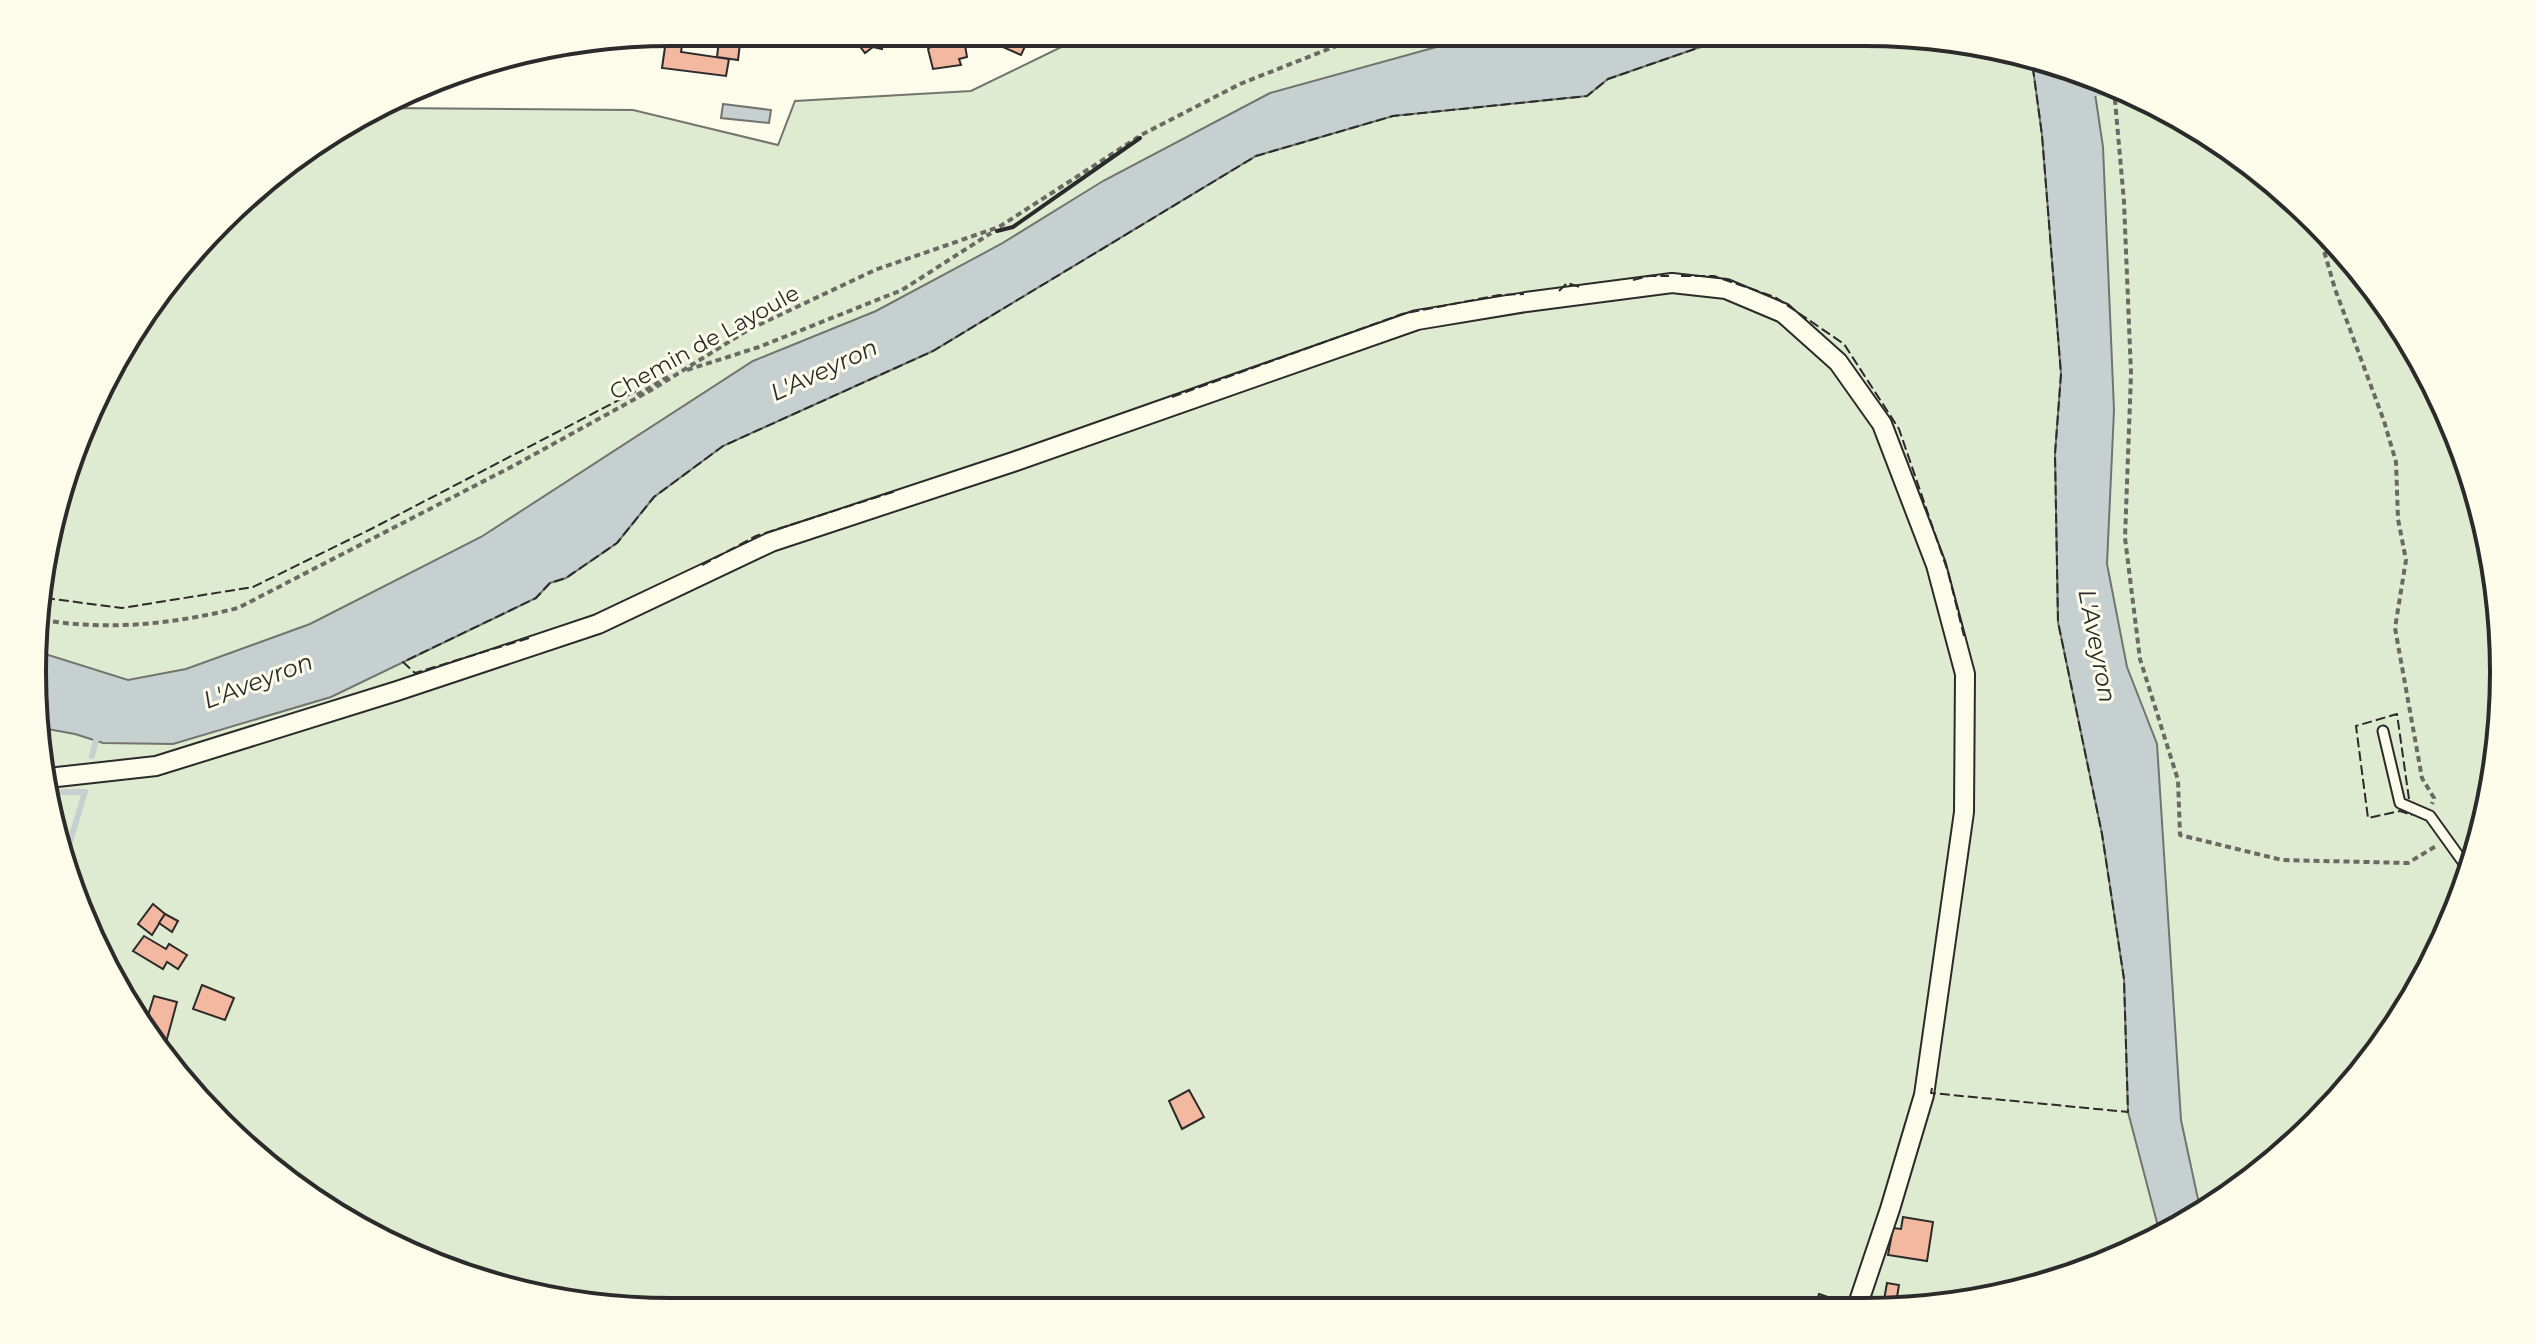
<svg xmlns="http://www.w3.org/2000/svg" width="2536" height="1344" font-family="Montserrat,sans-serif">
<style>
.green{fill:#deebd1;stroke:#74746e;stroke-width:2}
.water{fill:#c7d0d0;stroke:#74746e;stroke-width:2}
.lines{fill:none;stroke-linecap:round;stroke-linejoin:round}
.stream{stroke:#c7d0d0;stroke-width:6}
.building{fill:#f2b8a0;stroke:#2b2b2b;stroke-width:2}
.lane-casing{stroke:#2b2b2b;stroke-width:13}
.street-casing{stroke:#2b2b2b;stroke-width:22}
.path{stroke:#6a6964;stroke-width:4;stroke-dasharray:6 4;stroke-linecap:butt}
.lane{stroke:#fdfbea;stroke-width:9}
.street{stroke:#fdfbea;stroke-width:18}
.fence{stroke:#2b2b2b;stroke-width:2;stroke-dasharray:10 4;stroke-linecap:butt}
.wall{stroke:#2b2b2b;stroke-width:4}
.labels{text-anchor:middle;stroke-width:6;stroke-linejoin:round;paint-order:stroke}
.street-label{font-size:22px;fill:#2b2b2b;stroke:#fdfbea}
.water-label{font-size:24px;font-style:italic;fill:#2b2b2b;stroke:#fdfbea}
.rim{fill:none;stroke:#2b2b2b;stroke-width:4}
</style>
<rect width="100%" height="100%" fill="#fdfbea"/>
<path class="green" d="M1092 32 1905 33 2030 54 2184 118 2286 191 2371 282 2438 389 2482 506 2503 630 2499 755 2470 877 2418 992 2317 1124 2219 1204 2070 1278 1947 1307 631 1311 506 1290 352 1226 191 1094 81 917 33 714 54 507 140 317 282 165 388 108 633 110 778 145 795 101 971 91Z"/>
<g class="water">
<path d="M1487 33H1741L1608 79 1587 96 1393 116 1256 156 933 351 723 446 654 497 617 543 566 578 550 583 536 598 331 697 173 744 103 743 75 734 36 727 33 714 39 652 128 680 186 669 310 624 481 537 753 361 876 311 1001 244 1103 181 1270 93Z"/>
<path d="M2031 54 2093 80 2103 147 2114 410 2107 564 2127 667 2157 744 2181 1120 2201 1213 2160 1234 2128 1112 2124 979 2102 834 2058 622 2055 454 2061 374 2042 135Z"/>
<path d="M723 104 771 110 769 123 721 118Z"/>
</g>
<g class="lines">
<g class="stream">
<path d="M2095 93 2123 92"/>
<path d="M92 756 97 736"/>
<path d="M52 792H85L66 855"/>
</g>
</g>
<g class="building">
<path d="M672 32H684L681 52 729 59 726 76 662 68 667 33Z"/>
<path d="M720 32 741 35 738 60 717 57Z"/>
<path d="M849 32H878L885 35 882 49 873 47 865 53 858 44 848 42Z"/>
<path d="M995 32H1035L1025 39 1027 42 1021 55 996 44 998 40 992 38Z"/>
<path d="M964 39 967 57 959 59 961 65 933 69 928 49 934 44Z"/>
<path d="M153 904 165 914 152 935 138 924Z"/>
<path d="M165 914 178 921 172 932 159 923Z"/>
<path d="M144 936 166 949 169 944 187 955 178 969 167 962 163 969 133 951Z"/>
<path d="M202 985 234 998 225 1020 193 1009Z"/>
<path d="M154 996 177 1002 164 1050 146 1022Z"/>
<path d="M1189 1090 1204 1117 1182 1129 1169 1101Z"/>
<path d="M1903 1217 1933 1222 1927 1261 1888 1255 1893 1228 1901 1229Z"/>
<path d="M1887 1283 1899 1285 1896 1303 1884 1300Z"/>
<path d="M1819 1294 1845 1303 1844 1307H1815Z"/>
</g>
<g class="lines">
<defs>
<path id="lane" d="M2383 731 2400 803 2430 816 2471 873"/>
<path id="street" d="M48 778 156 766 397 691 598 624 771 542 1013 462 1417 320 1526 302 1672 283 1726 289 1783 313 1838 362 1882 424 1936 565 1965 674 1964 812 1924 1095 1890 1209 1857 1307"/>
</defs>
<use href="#lane" class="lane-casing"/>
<use href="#street" class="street-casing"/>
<g class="path">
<path d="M2114 89 2124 202 2131 374 2125 538 2140 659 2178 780 2180 835 2282 860 2408 863 2436 846"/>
<path d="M2316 223 2335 289 2384 421 2396 462 2398 519 2406 560 2395 628 2422 778 2434 798 2432 804"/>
<path d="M687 370 759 347 902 290 991 233"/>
<path d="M637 395 671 375"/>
<path d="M43 620C109 631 173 624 238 608L515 465 653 389 748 330 875 270 999 227 1143 134 1240 84 1369 33"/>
</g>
<use href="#lane" class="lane"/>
<use href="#street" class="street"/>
<g class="fence">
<path d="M1681 276H1714L1775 297 1844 344 1899 429 1948 572 1964 636"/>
<path d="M1633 280 1649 276H1669"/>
<path d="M1559 291 1567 283 1583 288"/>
<path d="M1172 397 1402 314 1499 295 1524 294"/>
<path d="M702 565 756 536 896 491"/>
<path d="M45 598 122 608 253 587 373 528 640 389"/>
<path d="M529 638 415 673 403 662 536 598 550 583 566 578 617 543 654 497 723 446 933 351 1256 156 1393 116 1587 96 1608 79 1741 33"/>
<path d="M2409 799 2397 714 2356 726 2368 818 2400 811 2412 815"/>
<path d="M1932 1088 1931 1093 2128 1112 2124 979 2102 834 2058 622 2055 454 2061 374 2042 135 2031 54"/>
</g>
<path class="wall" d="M997 231 1013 227 1140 138"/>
</g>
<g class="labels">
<g class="street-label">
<text transform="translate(704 342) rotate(-29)" y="8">Chemin de Layoule</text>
</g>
<g class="water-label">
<text transform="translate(824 370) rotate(-25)" y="8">L'Aveyron</text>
<text transform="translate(2097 646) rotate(79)" y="8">L'Aveyron</text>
<text transform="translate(258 681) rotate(-21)" y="8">L'Aveyron</text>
</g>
</g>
<path d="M0 0H2536V1344H0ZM672 46H1864A626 626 0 0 1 2490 672V672A626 626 0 0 1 1864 1298H672A626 626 0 0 1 46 672V672A626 626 0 0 1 672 46Z" fill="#fdfbea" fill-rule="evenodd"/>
<path class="rim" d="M672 46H1864A626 626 0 0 1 2490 672V672A626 626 0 0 1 1864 1298H672A626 626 0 0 1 46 672V672A626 626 0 0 1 672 46Z"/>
</svg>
